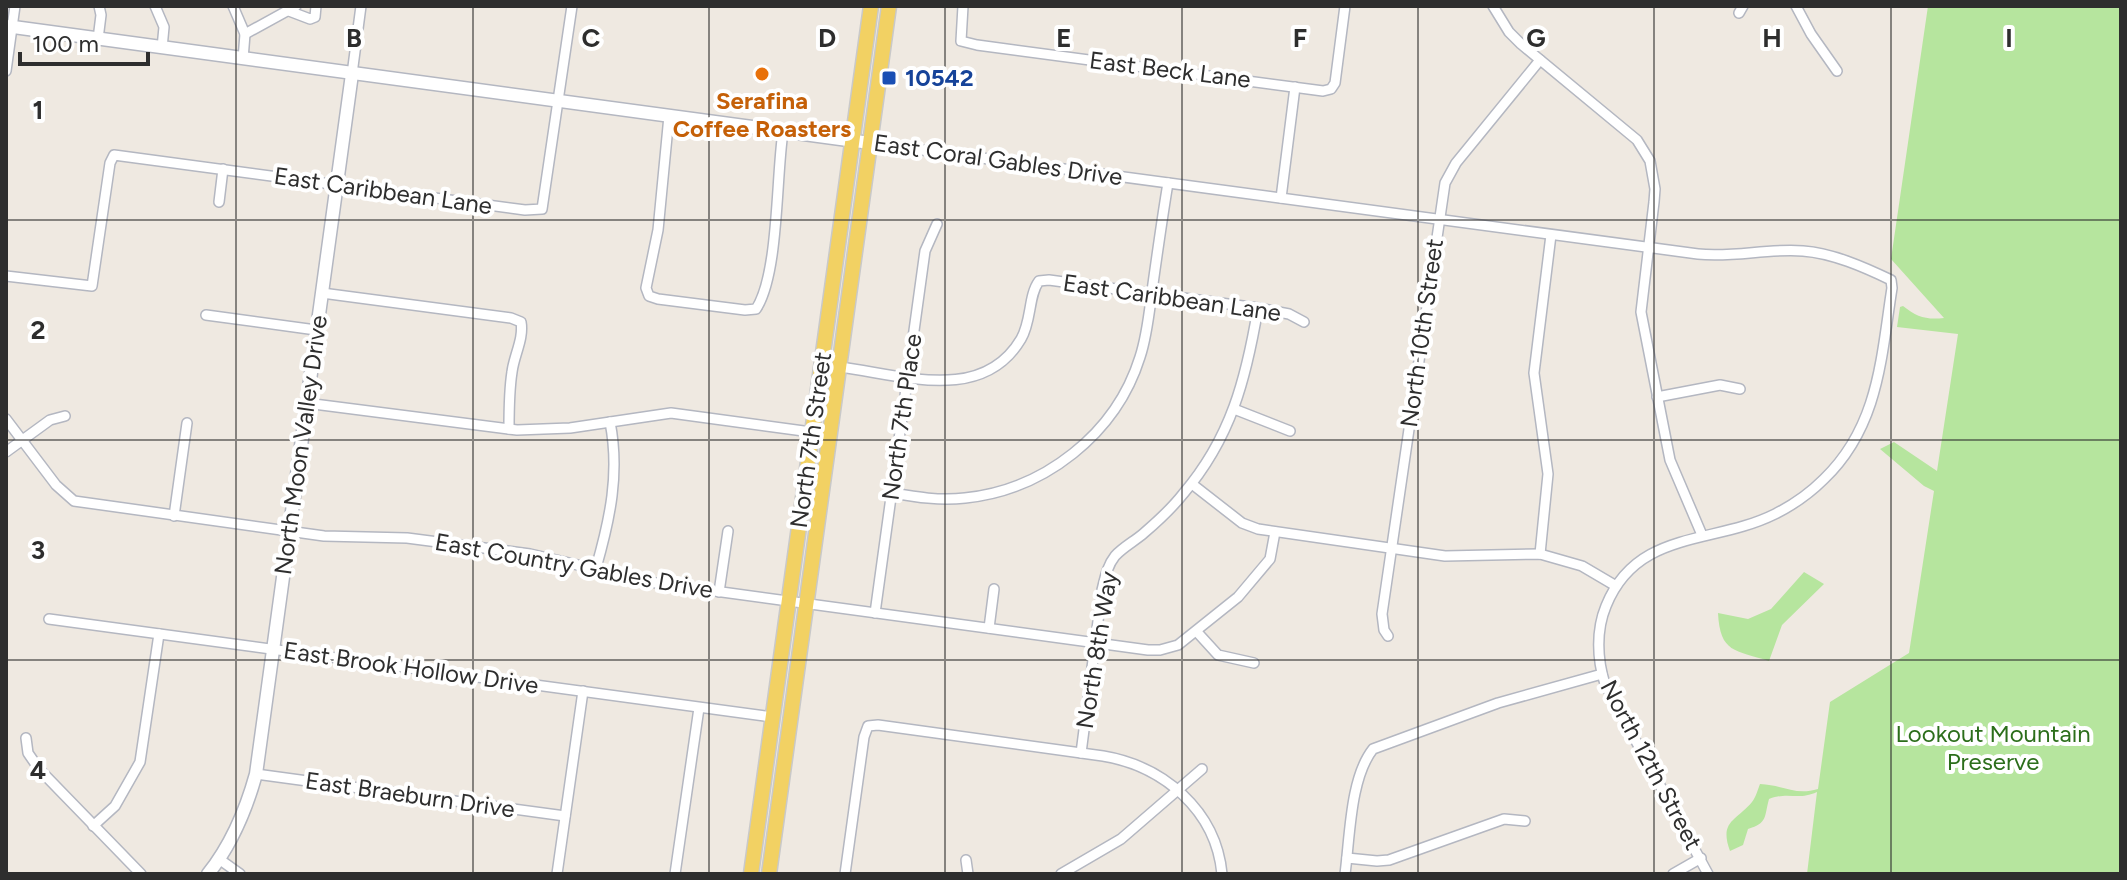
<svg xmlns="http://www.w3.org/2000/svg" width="2127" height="880" font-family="Figtree,sans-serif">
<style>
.green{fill:#b6e59e}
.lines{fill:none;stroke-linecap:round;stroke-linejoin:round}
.street-casing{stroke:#b4b7c1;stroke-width:12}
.secondary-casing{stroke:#b4b7c1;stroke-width:15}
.primary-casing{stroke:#c9c9c9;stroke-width:17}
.street{stroke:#fff;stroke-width:9}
.secondary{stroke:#fff;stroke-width:12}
.primary{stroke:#f2d163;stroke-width:14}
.grid{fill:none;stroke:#2e2e2e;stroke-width:2;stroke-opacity:0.55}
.food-dot{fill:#e8710a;stroke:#fff;stroke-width:3}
.transit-dot{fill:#1a4fb4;stroke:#fff;stroke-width:3}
.labels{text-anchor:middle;stroke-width:8;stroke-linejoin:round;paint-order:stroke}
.street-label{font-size:24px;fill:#2e2e2e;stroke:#fff}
.transit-label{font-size:24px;font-weight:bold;fill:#164399;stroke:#fff;text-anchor:start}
.food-label{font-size:24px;font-weight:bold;fill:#c56008;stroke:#fff}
.park-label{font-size:24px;fill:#2c6e1b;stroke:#fff}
.grid-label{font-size:26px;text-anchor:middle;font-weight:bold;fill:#2e2e2e;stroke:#fff;stroke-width:8;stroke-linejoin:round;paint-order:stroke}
</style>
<rect width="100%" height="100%" fill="#efe9e1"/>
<g class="green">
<path d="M1928 6H2121V874H1807L1817 792C1796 801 1791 791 1769 799 1764 817 1768 823 1748 829L1743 845 1730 851C1719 821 1736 821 1752 802 1756 797 1758 789 1760 784 1784 785 1795 796 1818 789L1830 702 1909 653 1934 491 1924 486 1880 449 1894 442 1937 471 1958 334 1897 327 1900 307 1903 306C1917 317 1926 320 1944 318L1891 259Z"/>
<path d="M1804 572 1824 584 1782 625 1769 661C1735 650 1720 653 1718 613L1748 619 1771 609Z"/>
</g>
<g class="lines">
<defs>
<g id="street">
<path d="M155 6 164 27 162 48"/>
<path d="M233 6 245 34 243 59"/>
<path d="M963 6 961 41 977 45 1323 91 1331 89 1335 83 1345 6"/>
<path d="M1493 6 1509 32 1521 44 1637 140 1650 161 1655 189 1654 202 1641 312 1670 460 1702 535"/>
<path d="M1796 6 1811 34 1837 71"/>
<path d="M289 11 310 19 315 17 316 6"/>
<path d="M1739 13 1743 6"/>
<path d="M245 34 296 6"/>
<path d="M98 39 101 15 99 6"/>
<path d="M6 71 15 6"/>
<path d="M352 74 361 6"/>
<path d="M669 116 658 230 646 288 649 296 658 299 745 310 756 309C779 274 776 177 783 132"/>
<path d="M870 143 1698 254C1733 258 1768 248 1803 251 1832 253 1864 267 1891 280L1892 288C1881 358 1879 426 1824 479 1810 493 1793 505 1775 514 1713 545 1637 529 1606 606 1596 630 1597 659 1605 684L1708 874"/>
<path d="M1281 198 1295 87"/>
<path d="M219 202 223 169"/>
<path d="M6 276 92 286 110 163 114 155 525 210 542 209 572 6"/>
<path d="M322 293 511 318 521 322C524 339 514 355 512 372 509 391 509 410 509 429"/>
<path d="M206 315 316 330"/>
<path d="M839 367C899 374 982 405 1021 339 1032 320 1028 296 1039 281L1049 280 1258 308 1289 314 1304 322"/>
<path d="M1657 397 1720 385 1740 389"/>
<path d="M306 403 517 430 570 428 671 413 811 432"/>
<path d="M1234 409 1290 431"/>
<path d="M6 419 56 485 74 501 324 536 407 538 530 554 656 583 1148 650H1160L1178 645 1238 597 1270 559 1275 532"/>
<path d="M6 452 50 420 65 416"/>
<path d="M1192 484 1242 523 1258 529 1445 556 1540 554 1582 566 1616 586"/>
<path d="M892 493C916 497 940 501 965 498 1044 490 1116 434 1140 357 1147 336 1149 314 1152 291 1157 255 1162 219 1168 183"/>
<path d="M174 516 187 423"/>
<path d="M1540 554 1548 474 1534 373 1551 235"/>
<path d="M596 568C610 519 620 473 610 422"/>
<path d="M719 592 728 531"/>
<path d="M875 613 925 251 937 224"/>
<path d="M49 619 772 717"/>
<path d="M989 628 994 589"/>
<path d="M1197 632 1218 655 1254 663"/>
<path d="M1388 636 1384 630 1382 614 1445 183 1456 163 1540 60"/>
<path d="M26 738 28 753 39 769 141 874"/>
<path d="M1081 753 1102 590C1105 578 1107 566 1115 556 1123 547 1135 541 1144 533 1158 521 1172 508 1183 494 1231 438 1246 379 1258 308"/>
<path d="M256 774 565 816"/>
<path d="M93 826 115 806 140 762 159 634"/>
<path d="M1347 858 1377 861 1389 860 1504 819 1525 821"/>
<path d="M219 859 240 874"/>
<path d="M966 860 968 874"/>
<path d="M557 874 583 691"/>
<path d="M675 874 699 708"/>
<path d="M845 874 864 737 868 726 878 725 1103 756C1163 766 1216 810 1222 874"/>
<path d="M1061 874 1121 839 1202 769"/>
<path d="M1345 874C1350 837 1350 778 1373 749L1498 703 1602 674"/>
<path d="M1673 874 1701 858"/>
</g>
<g id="secondary">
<path d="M6 26 870 143"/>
<path d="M208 874C232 844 246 810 256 774L352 74"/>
</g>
<g id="primary">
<path d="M751 874 871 6"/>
<path d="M769 874 889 6"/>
</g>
</defs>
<use href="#street" class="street-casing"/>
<use href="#secondary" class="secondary-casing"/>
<use href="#primary" class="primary-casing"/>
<use href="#street" class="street"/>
<use href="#secondary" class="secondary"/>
<use href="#primary" class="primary"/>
</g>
<path class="grid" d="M236 6V874M473 6V874M709 6V874M945 6V874M1182 6V874M1418 6V874M1654 6V874M1891 6V874M6 220H2121M6 440H2121M6 660H2121"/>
<circle class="food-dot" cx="762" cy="74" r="8"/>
<rect class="transit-dot" x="881" y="70" width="16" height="16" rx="4"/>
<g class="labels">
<g class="street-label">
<text transform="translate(1170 70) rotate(7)" y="8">East Beck Lane</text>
<text transform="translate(998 160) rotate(8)" y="8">East Coral Gables Drive</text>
<text transform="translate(383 191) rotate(8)" y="8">East Caribbean Lane</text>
<text transform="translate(1172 298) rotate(8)" y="8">East Caribbean Lane</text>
<text transform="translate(1422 333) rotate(-82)" y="8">North 10th Street</text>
<text transform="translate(902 417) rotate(-82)" y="8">North 7th Place</text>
<text transform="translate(811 440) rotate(-82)" y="8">North 7th Street</text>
<text transform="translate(301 445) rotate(-82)" y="8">North Moon Valley Drive</text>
<text transform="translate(574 566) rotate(10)" y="8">East Country Gables Drive</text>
<text transform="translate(1097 650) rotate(-81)" y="8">North 8th Way</text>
<text transform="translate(411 668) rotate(8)" y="8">East Brook Hollow Drive</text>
<text transform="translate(1651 765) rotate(62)" y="8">North 12th Street</text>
<text transform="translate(410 795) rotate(8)" y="8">East Braeburn Drive</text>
</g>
<g class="transit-label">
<text x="905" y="86">10542</text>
</g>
<g class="food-label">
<text x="762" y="109">Serafina<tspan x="762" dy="28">Coffee Roasters</tspan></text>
</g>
<g class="park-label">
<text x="1993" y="742">Lookout Mountain<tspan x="1993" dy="28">Preserve</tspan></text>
</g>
</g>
<g class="grid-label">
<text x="354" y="47">B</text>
<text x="591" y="47">C</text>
<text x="827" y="47">D</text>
<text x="1064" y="47">E</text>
<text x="1300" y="47">F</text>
<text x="1536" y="47">G</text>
<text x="1772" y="47">H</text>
<text x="2009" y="47">I</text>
<text x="38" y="119">1</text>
<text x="38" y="339">2</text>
<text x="38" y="559">3</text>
<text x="38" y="779">4</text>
</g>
<rect width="2127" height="880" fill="none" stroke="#2e2e2e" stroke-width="16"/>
<path d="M20 52v12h128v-12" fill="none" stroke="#2e2e2e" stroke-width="4"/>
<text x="32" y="52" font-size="24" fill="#2e2e2e" stroke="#ffffff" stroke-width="6" paint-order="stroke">100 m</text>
</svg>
